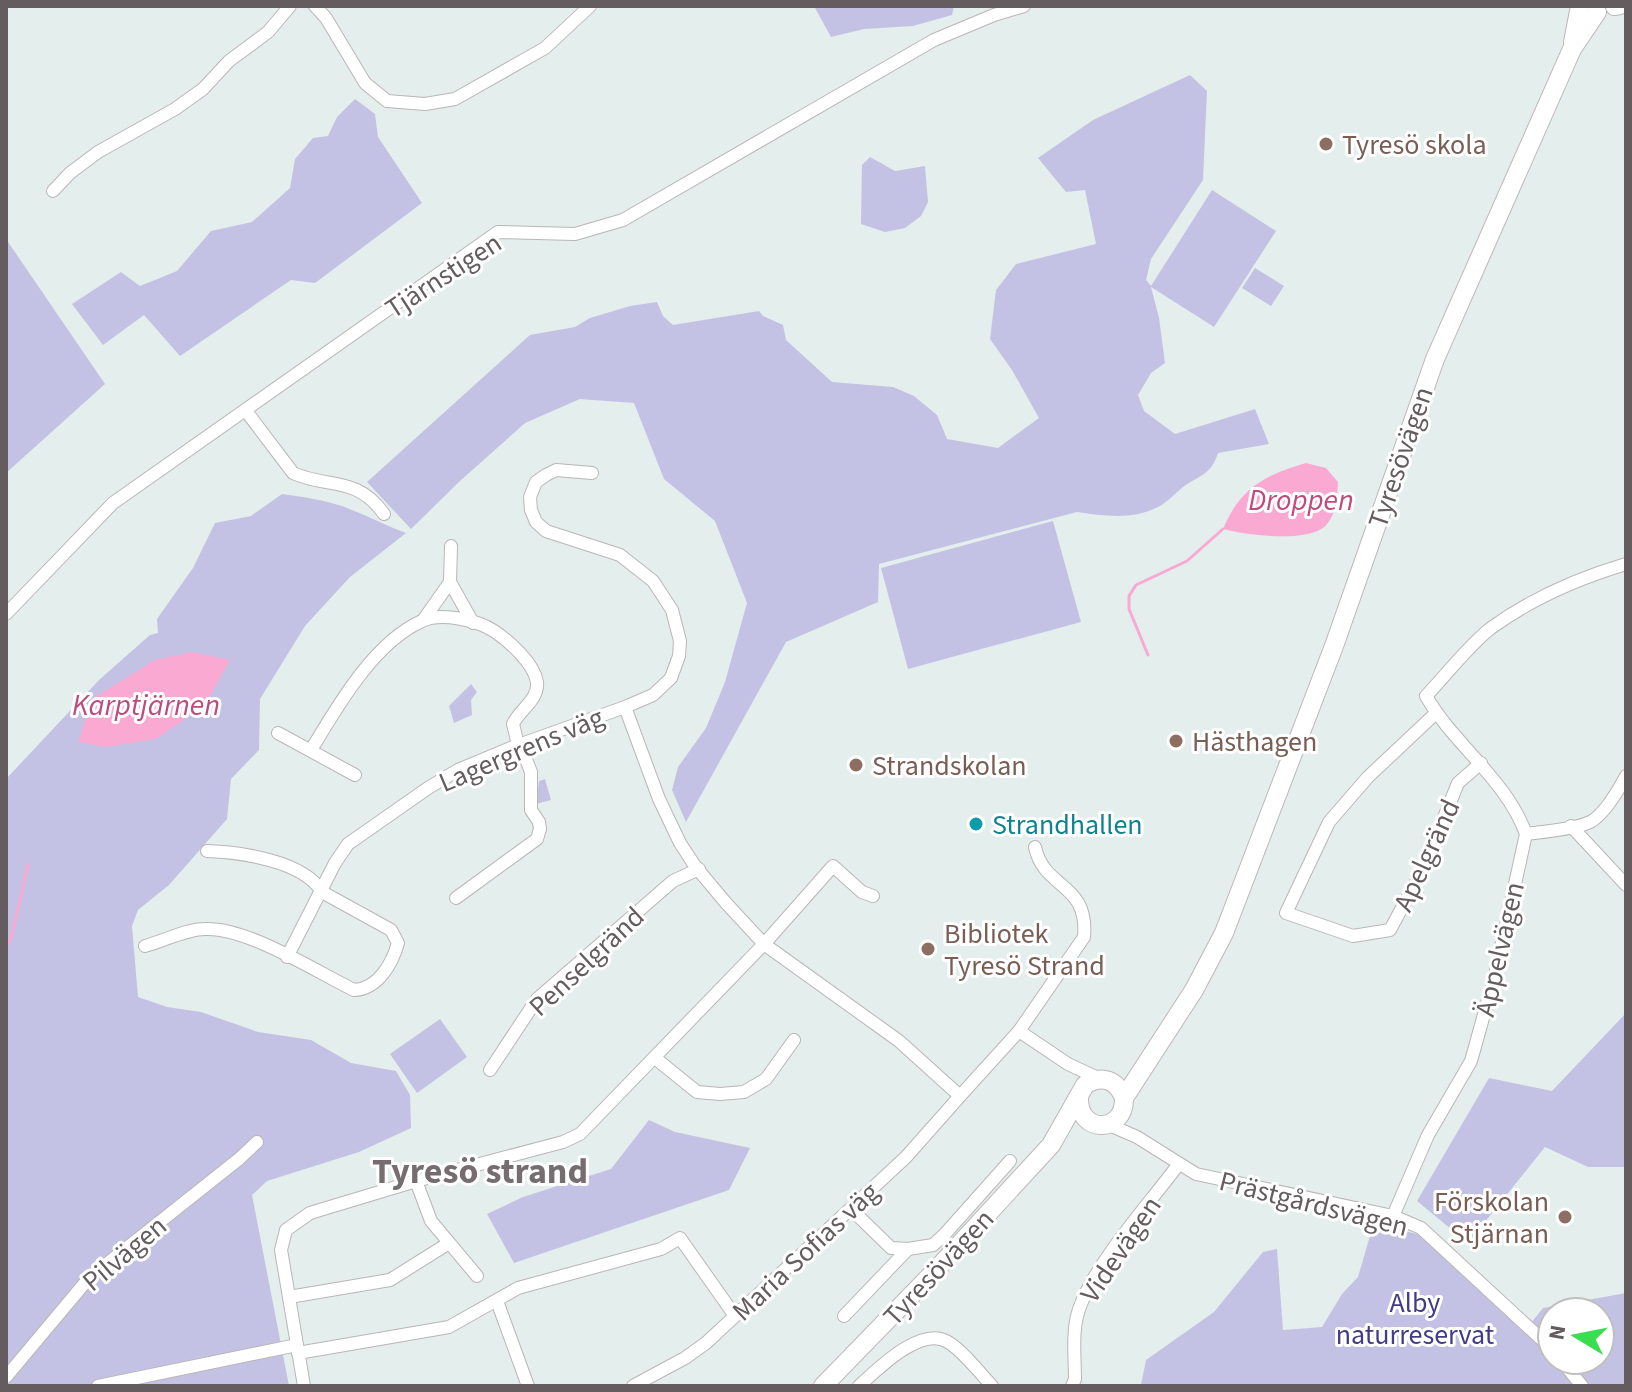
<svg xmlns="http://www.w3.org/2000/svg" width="1632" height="1392" font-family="'Source Sans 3',sans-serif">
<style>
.green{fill:#c4c2e4;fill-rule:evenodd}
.water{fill:#faa9d2}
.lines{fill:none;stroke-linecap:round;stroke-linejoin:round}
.stream{stroke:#faa9d2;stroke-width:3}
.minor-casing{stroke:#bbb5b6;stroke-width:14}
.tertiary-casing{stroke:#bbb5b6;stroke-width:18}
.secondary-casing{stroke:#beb6b8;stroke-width:20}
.minor{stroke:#fff;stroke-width:12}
.tertiary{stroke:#fff;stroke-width:16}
.secondary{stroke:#fff;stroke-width:18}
.education-dot{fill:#8d6e63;stroke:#fff;stroke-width:3}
.culture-dot{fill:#0f9aa8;stroke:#fff;stroke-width:3}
.labels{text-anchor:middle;stroke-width:6;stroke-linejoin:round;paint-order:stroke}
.education-label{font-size:28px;fill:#785e54;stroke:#fff;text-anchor:start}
.street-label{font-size:28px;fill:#645c5f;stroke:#fff}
.culture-label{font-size:28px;fill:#0d838f;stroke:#fff;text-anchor:start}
.park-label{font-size:28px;fill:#433b85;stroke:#fff}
.water-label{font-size:30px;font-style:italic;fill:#bc4c7c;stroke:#fff}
.district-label{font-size:36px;font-weight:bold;fill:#766d71;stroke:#fff}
</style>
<rect width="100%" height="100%" fill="#e4eeec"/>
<g class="green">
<path d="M814 6H954L952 15 913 26 864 29 831 37Z"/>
<path d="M1190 75 1207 91 1203 180 1151 259 1146 280 1151 286 1212 190 1276 231 1214 327 1151 287 1159 318 1165 363 1151 373 1138 395 1144 411 1175 434 1255 409 1269 444 1218 453C1211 475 1200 475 1183 487 1175 493 1168 502 1158 507 1133 520 1105 516 1077 512L879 564 878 602 786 642 686 822 672 790 678 767 706 728 725 682 747 603 715 521 664 479 634 403 580 399 525 423 460 481 411 529 367 482 530 335 575 327 590 318 630 306 657 302 663 316 673 325 759 311 763 316 783 325 786 340 832 382 893 387 914 396 937 415 947 439 998 448 1039 418 1012 370 990 339 996 290 1016 264 1096 244 1085 190 1066 192 1038 158 1093 120Z"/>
<path d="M355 99 375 114 378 137 422 203 315 283 291 280 180 356 144 315 103 345 72 304 121 272 140 286 177 271 211 231 252 222 290 188 295 159 313 138 328 136 337 117Z"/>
<path d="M870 157 895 171 925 166 928 202 921 216 905 228 885 232 861 224 862 165Z"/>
<path d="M6 239 105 384 6 473Z"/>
<path d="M1255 268 1284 286 1271 306 1242 288Z"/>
<path d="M282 494C304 497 332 501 352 510 370 517 387 526 406 533L350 577 305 626 260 699 259 750 231 779 227 819 169 885 138 910 132 926 138 997 167 1007 201 1012 258 1032 311 1040 351 1063 396 1071 410 1095 411 1128 359 1152 267 1181 252 1195 289 1386H6V779L99 680 150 635 158 633 157 619 193 568 215 523 251 516Z"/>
<path d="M1053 521 1081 622 908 669 881 568Z"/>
<path d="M471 684 477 692 471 700 472 715 454 723 449 706Z"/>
<path d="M545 779 551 800 536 804 539 781Z"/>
<path d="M1626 1013V1167H1588L1545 1147 1468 1243 1417 1201 1489 1078 1552 1091Z"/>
<path d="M440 1019 467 1057 417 1093 390 1054Z"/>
<path d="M649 1120 675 1132 750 1148 729 1190 514 1263 487 1214 523 1197 611 1169Z"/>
<path d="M1374 1222 1420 1235 1450 1258 1527 1328 1543 1308 1626 1293V1386L1141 1385 1146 1360 1214 1312 1263 1252 1277 1249 1283 1330 1322 1327 1342 1294 1358 1277ZM1552 1312H1600V1360H1552Z"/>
</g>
<g class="water">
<path d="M1306 463 1326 468 1338 482C1337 496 1337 512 1327 524 1312 544 1245 535 1223 529 1240 488 1265 475 1306 463Z"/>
<path d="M192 652 230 660 204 706 156 739 105 747 78 742 92 699 155 660Z"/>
</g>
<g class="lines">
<g class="stream">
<path d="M1148 655 1129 609V596L1136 585 1187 561 1223 529"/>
<path d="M6 946 11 938 28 865"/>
</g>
<defs>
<g id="minor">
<path d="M315 6 326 18 365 83 387 101 425 104 455 99 545 48 590 6"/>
<path d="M53 191 70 173 98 152 175 109 203 89 229 61 268 32 290 6"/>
<path d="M246 411 293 473C328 489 356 475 384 514"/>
<path d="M450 582 473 623"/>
<path d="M6 614 113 503 498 232 575 234 623 220 934 40 994 15 1024 6"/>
<path d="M424 619 450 582 451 546"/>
<path d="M625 707 659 799 680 843 695 866 726 903 764 944 899 1041 960 1096 1019 1031 1084 937C1089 882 1044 890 1035 847"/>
<path d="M1436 713 1368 777 1329 822 1286 913 1353 936 1390 930 1424 867 1458 783 1481 763"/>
<path d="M278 733 355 775"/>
<path d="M311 750C337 707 374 642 422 621 441 612 477 620 494 631 509 641 534 663 537 682 539 700 519 710 513 724L518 745"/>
<path d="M1571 826 1626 885"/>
<path d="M1526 834C1542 832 1577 829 1590 822 1604 815 1619 789 1626 776"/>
<path d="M456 898 537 839 540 829 539 822 531 810V772L520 744"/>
<path d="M145 946C164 941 186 929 205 929 247 927 315 971 354 990 378 989 392 964 398 943L391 930 322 892C304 861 240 852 207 851"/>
<path d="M287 957 335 863 348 844 428 788 458 770 513 747 625 707 653 695 671 678 679 656 680 641 672 610 653 581 620 555 546 531 536 522 531 510 530 497 536 482 546 475 556 470 592 473"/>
<path d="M1019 1031 1068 1064 1100 1079"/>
<path d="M655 1058 697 1092 720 1094 744 1092 766 1079 794 1040"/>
<path d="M490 1070 537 999 673 881 699 869"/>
<path d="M1107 1124 1137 1137 1196 1174 1393 1216 1421 1228 1552 1349"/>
<path d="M416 1181 431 1221 477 1276"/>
<path d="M851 1209 891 1248 908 1249"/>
<path d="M1393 1216 1428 1135 1471 1061 1495 975 1526 834C1506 779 1454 745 1426 696 1446 675 1469 645 1491 628 1531 599 1579 578 1626 564"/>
<path d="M289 1297 390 1280 449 1243"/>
<path d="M497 1301 528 1386"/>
<path d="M844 1316 908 1249 933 1245 944 1235 1010 1161"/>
<path d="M298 1353 449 1327 518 1288 661 1249 680 1238 735 1316"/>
<path d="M1561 1360 1582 1386"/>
<path d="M6 1377 89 1278 239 1159 257 1142"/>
<path d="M98 1386 297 1345"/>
<path d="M304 1386 281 1250 286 1230 310 1213 416 1181 563 1142 580 1134 764 944 833 866 862 892 873 896"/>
<path d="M633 1386 685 1358 706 1343 906 1157 960 1096"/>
<path d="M859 1386C878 1369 921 1325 948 1342 964 1352 979 1372 992 1386"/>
<path d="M1072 1386 1075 1379C1075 1355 1071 1327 1081 1304 1098 1260 1149 1204 1178 1165"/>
</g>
<path id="tertiary" d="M1614 7 1620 6"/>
<g id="secondary">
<path d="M1573 42 1580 6"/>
<path d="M1079 1098C1078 1134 1125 1134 1124 1098L1194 990 1224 933 1334 646 1435 359 1572 49 1597 12"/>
<path d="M823 1386 935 1271 1051 1145 1085 1085C1102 1074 1117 1080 1124 1098"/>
</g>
</defs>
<use href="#minor" class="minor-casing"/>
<use href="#tertiary" class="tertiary-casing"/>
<use href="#secondary" class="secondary-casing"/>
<use href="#minor" class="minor"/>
<use href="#tertiary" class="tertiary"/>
<use href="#secondary" class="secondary"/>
</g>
<g class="education-dot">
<circle cx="1326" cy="144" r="8"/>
<circle cx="1176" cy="741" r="8"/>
<circle cx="856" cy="765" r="8"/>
<circle cx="928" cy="949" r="8"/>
<circle cx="1565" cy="1217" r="8"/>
</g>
<circle class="culture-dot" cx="976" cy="824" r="8"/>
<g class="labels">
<g class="education-label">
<text x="1342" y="154">Tyresö skola</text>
<text x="1192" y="751">Hästhagen</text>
<text x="872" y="775">Strandskolan</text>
<text x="944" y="943">Bibliotek<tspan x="944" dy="32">Tyresö Strand</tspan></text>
<text x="1549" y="1211" text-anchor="end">Förskolan<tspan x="1549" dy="32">Stjärnan</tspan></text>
</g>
<g class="street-label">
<text transform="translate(443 275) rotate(-33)" y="10">Tjärnstigen</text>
<text transform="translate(1400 457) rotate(-71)" y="10">Tyresövägen</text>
<text transform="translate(521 749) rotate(-23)" y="10">Lagergrens väg</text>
<text transform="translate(1426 855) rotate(-65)" y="10">Apelgränd</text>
<text transform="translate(1499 949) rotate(-77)" y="10">Äppelvägen</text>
<text transform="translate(586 961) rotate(-43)" y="10">Penselgränd</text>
<text transform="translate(1314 1203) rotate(14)" y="10">Prästgårdsvägen</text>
<text transform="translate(1120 1249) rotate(-56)" y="10">Videvägen</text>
<text transform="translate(805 1251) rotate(-43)" y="10">Maria Sofias väg</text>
<text transform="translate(124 1253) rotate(-40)" y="10">Pilvägen</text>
<text transform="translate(938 1267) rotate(-47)" y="10">Tyresövägen</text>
</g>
<g class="culture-label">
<text x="992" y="834">Strandhallen</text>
</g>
<g class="park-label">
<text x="1415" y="1312">Alby<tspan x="1415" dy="32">naturreservat</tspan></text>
</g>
<g class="water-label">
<text x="1301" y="510">Droppen</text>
<text x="146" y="715">Karptjärnen</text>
</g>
<g class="district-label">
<text x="480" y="1183">Tyresö strand</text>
</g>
</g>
<rect width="1632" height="1392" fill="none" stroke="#645c5f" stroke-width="16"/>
<g transform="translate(1576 1336) rotate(280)"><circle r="38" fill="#ffffff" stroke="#c1bebf" stroke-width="2"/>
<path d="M0-6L14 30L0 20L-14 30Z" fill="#39df50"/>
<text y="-12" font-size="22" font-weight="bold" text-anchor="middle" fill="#645c5f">N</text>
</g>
</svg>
